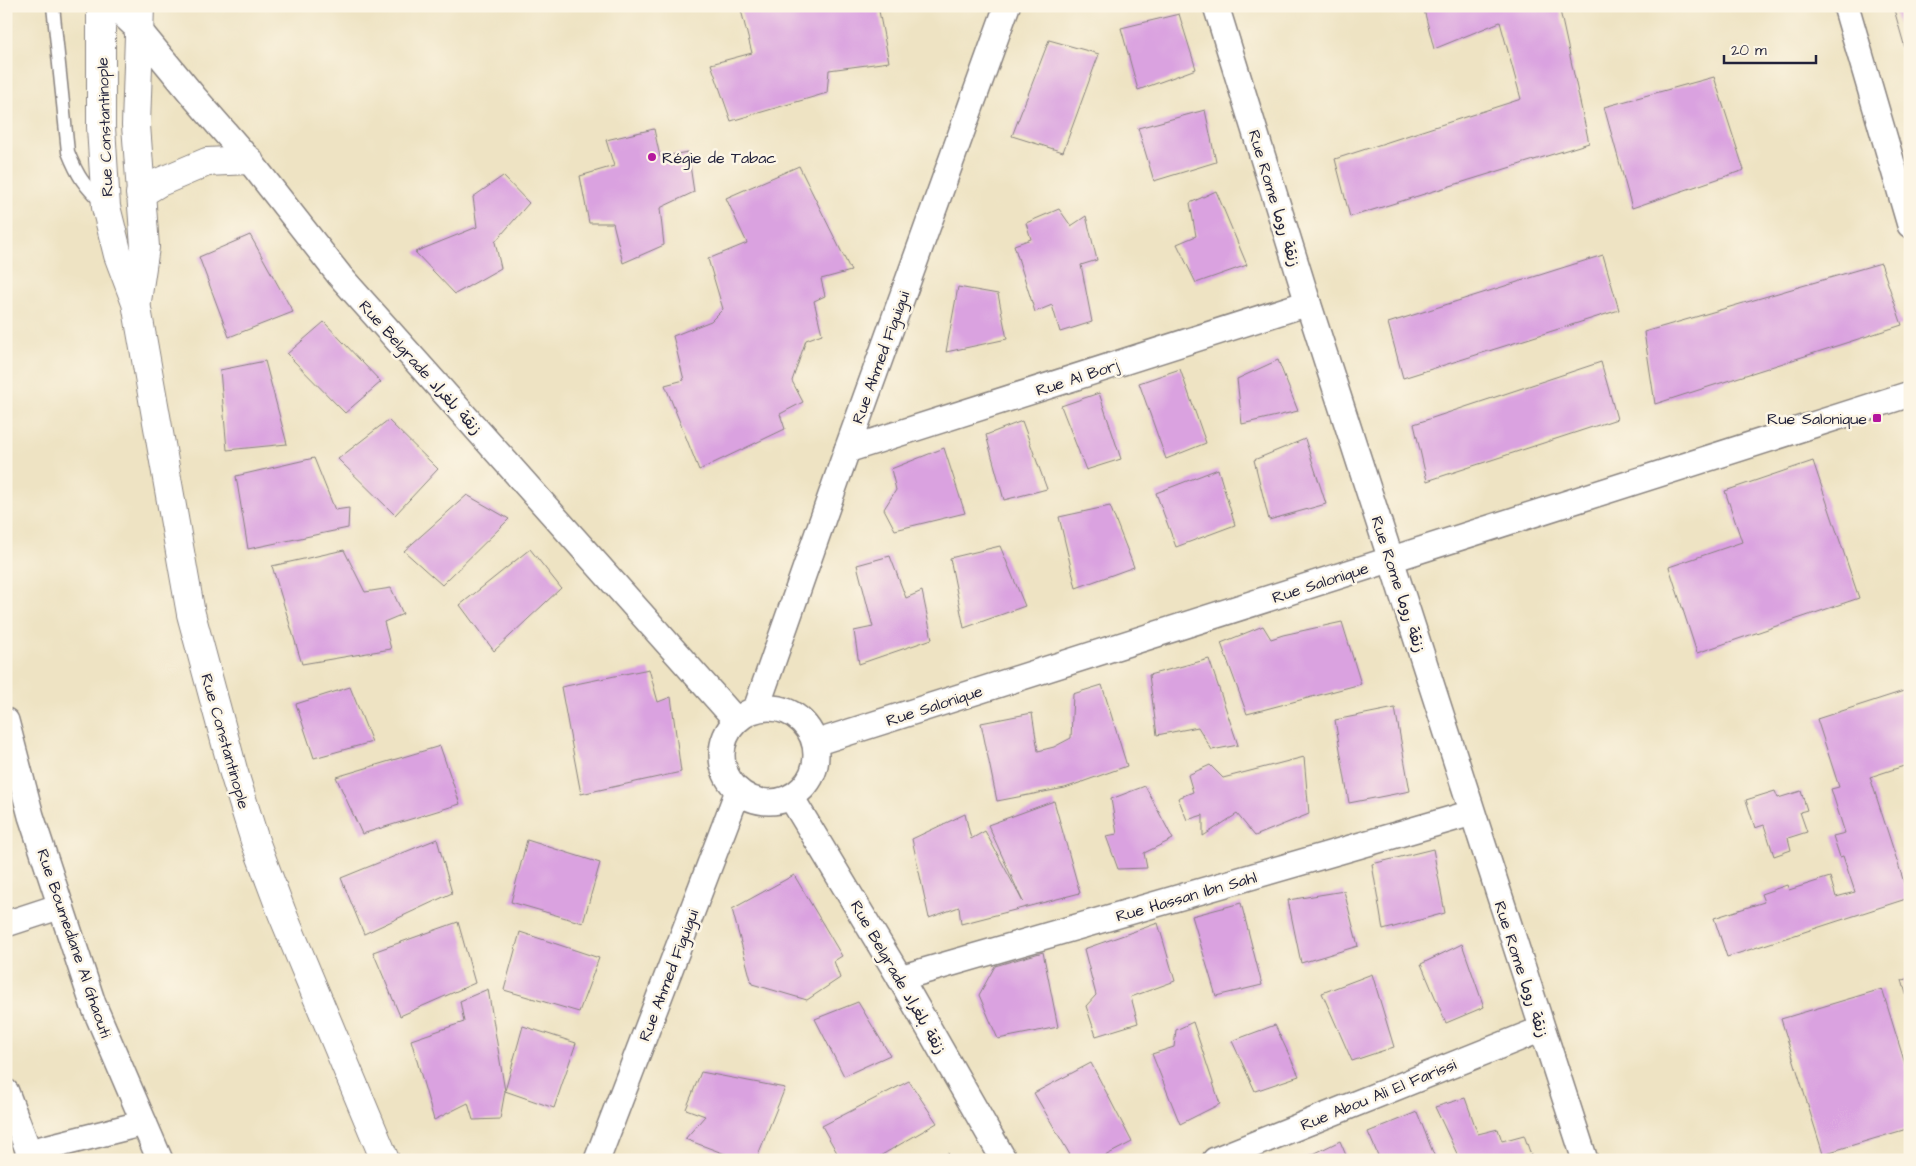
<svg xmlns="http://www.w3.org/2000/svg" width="1916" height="1166" font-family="'Architects Daughter','Playpen Sans Arabic',sans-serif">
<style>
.building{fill:#daa2e0}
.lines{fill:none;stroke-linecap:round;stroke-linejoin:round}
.service-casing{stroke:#88827f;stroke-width:15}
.minor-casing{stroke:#88827f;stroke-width:28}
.tertiary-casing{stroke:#88827f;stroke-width:30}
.service{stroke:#fff;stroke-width:12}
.minor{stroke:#fff;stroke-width:25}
.tertiary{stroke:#fff;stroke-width:28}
.poi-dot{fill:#b5179e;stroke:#fcf5e5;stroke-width:2}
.labels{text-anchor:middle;stroke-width:5;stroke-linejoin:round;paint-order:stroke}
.street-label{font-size:16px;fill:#22223b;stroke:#fcf5e5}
.poi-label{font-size:16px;fill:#22223b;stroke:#fcf5e5;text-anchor:start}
</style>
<rect width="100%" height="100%" fill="#fcf5e5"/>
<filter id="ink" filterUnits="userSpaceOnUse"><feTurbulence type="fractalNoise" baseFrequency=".02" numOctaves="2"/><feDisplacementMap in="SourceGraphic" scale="10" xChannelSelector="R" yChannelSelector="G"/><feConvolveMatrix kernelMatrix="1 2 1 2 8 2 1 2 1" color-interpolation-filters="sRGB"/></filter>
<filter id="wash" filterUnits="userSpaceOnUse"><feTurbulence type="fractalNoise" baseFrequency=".0096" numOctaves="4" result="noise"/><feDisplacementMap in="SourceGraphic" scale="20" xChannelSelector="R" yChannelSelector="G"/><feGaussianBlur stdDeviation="1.12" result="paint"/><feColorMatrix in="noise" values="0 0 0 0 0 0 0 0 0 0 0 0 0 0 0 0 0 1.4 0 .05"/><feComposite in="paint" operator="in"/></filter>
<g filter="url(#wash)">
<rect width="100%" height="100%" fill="#eee3c3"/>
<g id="blocks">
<g class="building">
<path d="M740 6H878L889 62 829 70 827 93 731 121 711 64 752 53Z"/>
<path d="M1423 6H1559L1589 143 1350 217 1335 159 1521 99 1500 22 1434 49Z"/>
<path d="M1893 6H1910V62H1909Z"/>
<path d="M1179 14 1196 69 1138 90 1121 28Z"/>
<path d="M1049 40 1099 54 1063 152 1012 136Z"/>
<path d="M1714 77 1744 170 1632 208 1604 107Z"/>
<path d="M1205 110 1216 162 1154 181 1138 128Z"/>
<path d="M654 129 660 157 688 152 694 192 660 208 664 245 623 263 613 223H589L580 176 614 166 606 140Z"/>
<path d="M799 166 851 271 821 279 825 296 814 301 822 334 806 340 792 381 803 402 780 414 785 429 699 470 665 385 684 380 673 336 711 321 723 309 708 259 747 243 726 198Z"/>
<path d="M503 176 529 203 495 242 501 268 455 294 415 252 477 227 473 197Z"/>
<path d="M1216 191 1247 265 1196 283 1177 244 1196 236 1190 203Z"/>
<path d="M1059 209 1071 226 1086 216 1097 260 1081 265 1092 322 1060 332 1052 305 1035 312 1014 245 1031 239 1026 223Z"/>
<path d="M250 235 293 312 229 337 199 257Z"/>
<path d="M1603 255 1619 310 1403 378 1388 323Z"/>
<path d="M1881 263 1902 325 1655 404 1644 332Z"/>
<path d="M958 287 998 294 1007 339 946 352Z"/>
<path d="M324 322 381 382 345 413 287 354Z"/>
<path d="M1278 360 1298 411 1242 424 1237 379Z"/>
<path d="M265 361 287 444 227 450 220 370Z"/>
<path d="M1601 362 1617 419 1427 481 1414 424Z"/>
<path d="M1180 369 1206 443 1166 459 1139 383Z"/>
<path d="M1099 393 1121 459 1086 470 1061 406Z"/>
<path d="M388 420 438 469 395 515 338 459Z"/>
<path d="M1022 421 1047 489 1004 500 986 435Z"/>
<path d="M1305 439 1326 504 1269 520 1254 460Z"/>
<path d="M944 448 965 513 895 530 884 509 896 490 891 469Z"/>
<path d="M314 458 335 510 349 508 348 528 248 549 236 476Z"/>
<path d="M1813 461 1859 598 1697 653 1669 567 1742 542 1725 491Z"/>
<path d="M1218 469 1235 525 1176 547 1156 493Z"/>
<path d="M467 495 509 519 442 585 404 551Z"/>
<path d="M1110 506 1134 567 1076 588 1059 517Z"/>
<path d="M1000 546 1025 606 964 628 950 558Z"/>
<path d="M530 549 561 588 494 651 460 605Z"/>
<path d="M344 550 365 592 391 588 403 614 384 622 391 649 302 664 272 566Z"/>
<path d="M890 556 906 598 922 591 932 639 859 664 854 631 873 627 857 565Z"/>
<path d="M1342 622 1361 684 1247 714 1221 643 1263 626 1271 639 1283 635Z"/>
<path d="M1209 659 1238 745 1212 750 1198 727 1157 735 1149 675Z"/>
<path d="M649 669 658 702 671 697 681 772 581 794 561 687Z"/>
<path d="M1102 685 1127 766 1065 788 997 801 981 723 1032 713 1038 751 1054 747 1071 738 1073 694Z"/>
<path d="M350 687 372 742 314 758 296 704Z"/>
<path d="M1910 689V764L1870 777 1909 898 1727 957 1714 918 1764 902 1761 894 1787 885 1789 890 1830 877 1836 897 1855 892 1843 856 1840 857 1833 836 1845 833 1831 789 1839 787 1817 719Z"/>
<path d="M1395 708 1410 791 1349 803 1335 720Z"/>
<path d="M440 746 460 804 362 834 336 777Z"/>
<path d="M1304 757 1309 814 1255 836 1237 814 1203 836V815L1187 820 1178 798 1193 792 1188 775 1210 765 1223 778Z"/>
<path d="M1145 786 1173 839 1144 853 1147 868 1118 869 1106 836 1117 834 1111 799Z"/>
<path d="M1775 791 1778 798 1801 791 1807 810 1800 812 1807 832 1788 838 1791 850 1774 856 1764 825 1755 828 1746 800Z"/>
<path d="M1054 801 1080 893 961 924 959 907 929 918 912 839 965 814 971 839 985 831 1023 902 988 825Z"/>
<path d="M437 839 452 893 364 934 341 878Z"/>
<path d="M527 840 600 863 583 923 511 902Z"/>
<path d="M1433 849 1445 913 1383 930 1372 864Z"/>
<path d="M794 875 842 956 834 961 840 978 807 1000 752 984 732 909Z"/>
<path d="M1344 891 1358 946 1301 963 1288 900Z"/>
<path d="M1241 903 1262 985 1216 996 1192 916Z"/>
<path d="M458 922 475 983 400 1016 373 952Z"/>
<path d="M1158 923 1175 981 1131 997 1138 1023 1096 1036 1086 1006 1096 995 1084 949Z"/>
<path d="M520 932 599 958 579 1012 504 990Z"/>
<path d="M1462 944 1484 1007 1446 1023 1421 964Z"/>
<path d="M1043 952 1058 1027 998 1039 979 995 995 966Z"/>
<path d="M1372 974 1394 1047 1352 1061 1322 993Z"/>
<path d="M1910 978V1004H1909L1902 980Z"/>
<path d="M488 989 505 1091 500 1119 473 1120 468 1103 434 1120 411 1040 464 1022 460 1001Z"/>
<path d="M1882 989 1910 1080V1128L1823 1154 1781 1019Z"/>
<path d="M858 1002 890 1055 844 1076 815 1019Z"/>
<path d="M1193 1022 1220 1104 1180 1124 1152 1054 1174 1047 1176 1030Z"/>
<path d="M1275 1025 1299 1076 1255 1091 1232 1041Z"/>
<path d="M523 1026 576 1043 554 1108 505 1091Z"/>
<path d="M1091 1063 1132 1142 1097 1160H1073L1034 1093Z"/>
<path d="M701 1072 785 1088 756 1160H741L685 1139 705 1116 686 1109Z"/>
<path d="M909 1081 937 1123 873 1160H841L822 1126Z"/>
<path d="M1465 1098 1478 1134 1498 1129 1502 1141 1524 1135 1531 1155 1523 1160H1460L1435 1107Z"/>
<path d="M1417 1112 1436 1160H1380L1368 1132Z"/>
<path d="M1340 1141 1348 1160H1301Z"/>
<path d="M948 1153 952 1160H939Z"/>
</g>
</g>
</g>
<g filter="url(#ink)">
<use href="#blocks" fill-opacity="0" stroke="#88827f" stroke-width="1"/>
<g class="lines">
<defs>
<path id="service" d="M53 6 68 152C78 177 84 185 103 204"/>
<g id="minor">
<path d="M114 6 138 29 195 98 249 160 340 276 736 720"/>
<path d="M1216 6 1308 303 1585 1160"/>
<path d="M1846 6 1910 225"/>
<path d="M847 450 1308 303"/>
<circle cx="769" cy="755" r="47"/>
<path d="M756 709 847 450 1007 6"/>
<path d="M6 721 31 816 93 1004 160 1160"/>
<path d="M815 743 1910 394"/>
<path d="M791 797 900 978 1004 1160"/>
<path d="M6 924 61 906"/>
<path d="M900 978 1472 813"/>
<path d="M6 1092 32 1160"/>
<path d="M29 1152 144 1123"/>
<path d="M597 1160 738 791"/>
<path d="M1215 1160 1542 1029"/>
</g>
<g id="tertiary">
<path d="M101 6V127L106 207 118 255 136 303 191 614 233 770 255 841 282 913 385 1160"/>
<path d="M140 194 160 182 207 162 249 160"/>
<path d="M137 301 145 247 136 125 140 6"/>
</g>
</defs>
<use href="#service" class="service-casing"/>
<use href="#minor" class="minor-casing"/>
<use href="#tertiary" class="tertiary-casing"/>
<use href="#service" class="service"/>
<use href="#minor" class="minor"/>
<use href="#tertiary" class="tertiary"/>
</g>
</g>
<g class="poi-dot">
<circle cx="652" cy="157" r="5"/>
<rect x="1872" y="413" width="10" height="10" rx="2.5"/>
</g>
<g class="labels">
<g class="street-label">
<text transform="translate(104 127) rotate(-92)" y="6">Rue Constantinople</text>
<text transform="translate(1275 198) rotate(73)" y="6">Rue Rome زنقة روما</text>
<text transform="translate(880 357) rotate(-70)" y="6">Rue Ahmed Figuigui</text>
<text transform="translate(421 367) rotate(48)" y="6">Rue Belgrade زنقة بلغراد</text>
<text transform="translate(1077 377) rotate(-18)" y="6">Rue Al Borj</text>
<text transform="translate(1320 582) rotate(-18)" y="6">Rue Salonique</text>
<text transform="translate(1399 584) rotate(72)" y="6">Rue Rome زنقة روما</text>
<text transform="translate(934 705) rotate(-18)" y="6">Rue Salonique</text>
<text transform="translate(226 741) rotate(74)" y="6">Rue Constantinople</text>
<text transform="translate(1186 896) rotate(-16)" y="6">Rue Hassan Ibn Sahl</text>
<text transform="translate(75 943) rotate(71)" y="6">Rue Boumediane Al Ghaouti</text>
<text transform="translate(1522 969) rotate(72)" y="6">Rue Rome زنقة روما</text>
<text transform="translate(668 975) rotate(-69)" y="6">Rue Ahmed Figuigui</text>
<text transform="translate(899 977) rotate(60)" y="6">Rue Belgrade زنقة بلغراد</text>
<text transform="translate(1378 1094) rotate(-22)" y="6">Rue Abou Ali El Farissi</text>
</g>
<g class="poi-label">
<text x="662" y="163">Régie de Tabac</text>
<text x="1867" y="424" text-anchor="end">Rue Salonique</text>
</g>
</g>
<rect width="1916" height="1166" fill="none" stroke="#fcf5e5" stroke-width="25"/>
<path d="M1724 55v8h92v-8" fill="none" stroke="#22223b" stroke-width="2.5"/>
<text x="1731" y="55" font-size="15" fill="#22223b" stroke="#fcf5e5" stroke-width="4" paint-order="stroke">20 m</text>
</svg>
